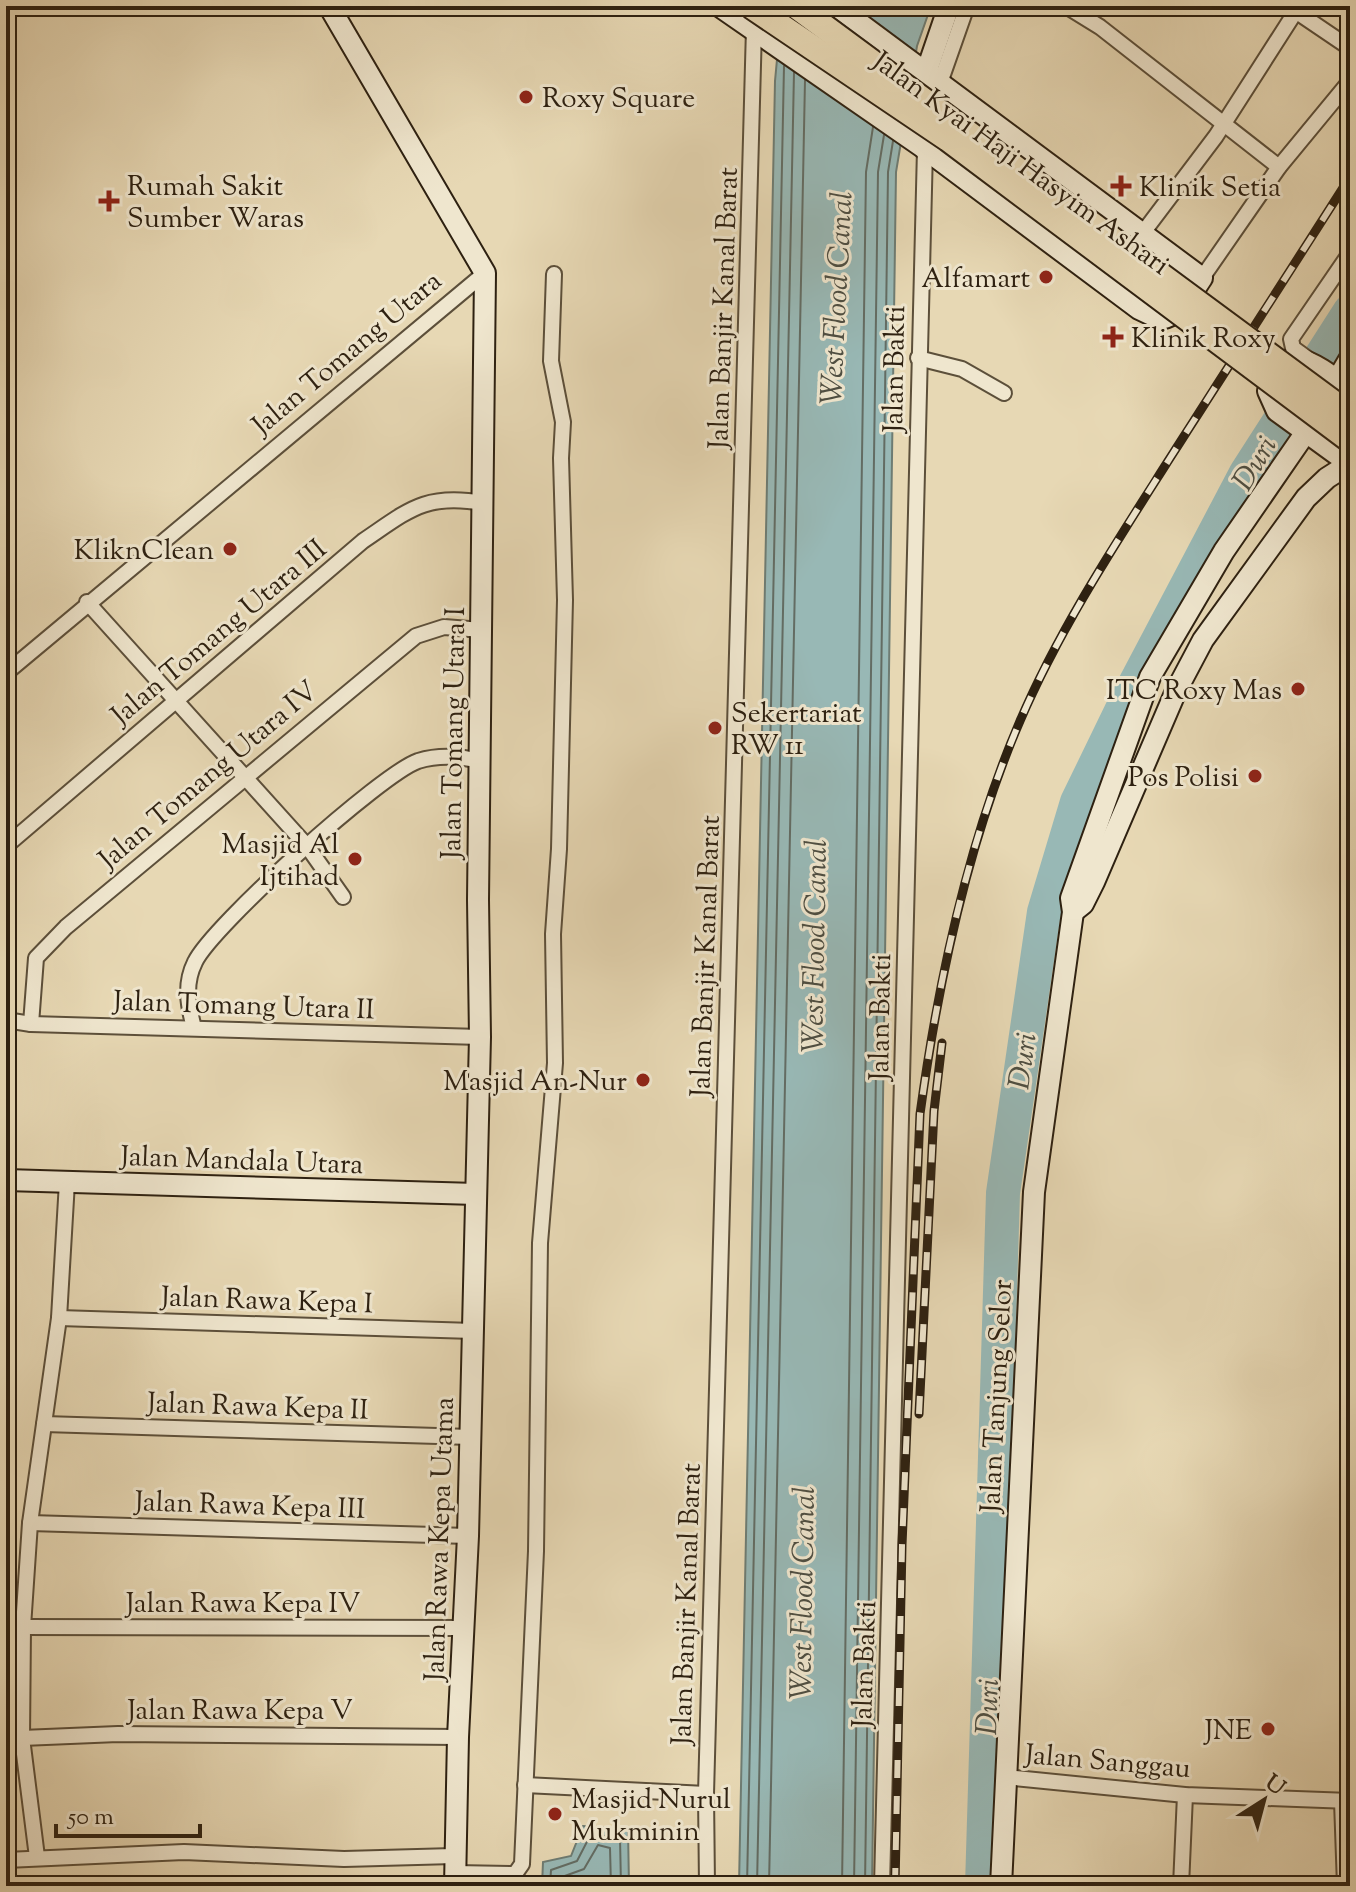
<svg xmlns="http://www.w3.org/2000/svg" width="1356" height="1892" font-family="'Sorts Mill Goudy',serif">
<style>
.water{fill:#98b8b5;stroke:#6e7c73;stroke-width:2}
.lines{fill:none;stroke-linecap:round;stroke-linejoin:round}
.shore{stroke:#636c63;stroke-width:2}
.river{stroke:#98b8b5;stroke-width:34}
.street-casing{stroke:#5c4f3a;stroke-width:18}
.secondary-casing{stroke:#2e2111;stroke-width:24}
.street{stroke:#efe6ce;stroke-width:14}
.secondary{stroke:#efe6ce;stroke-width:20}
.rail-casing{stroke:#2e2111;stroke-width:9}
.rail{stroke:#efe6ce;stroke-width:6;stroke-dasharray:18;stroke-linecap:butt}
.primary-bridge-casing{stroke:#2e2111;stroke-width:28;stroke-linecap:butt}
.primary-bridge{stroke:#e7d8b4;stroke-width:24}
.poi-dot{fill:#8f2418;stroke:#efe6ce;stroke-width:3}
.labels{text-anchor:middle;stroke-width:6;stroke-linejoin:round;paint-order:stroke}
.poi-label{font-size:28px;fill:#2e2111;stroke:#efe6ce;text-anchor:end}
.street-label{font-size:28px;fill:#2e2111;stroke:#efe6ce}
.water-label{font-size:30px;font-style:italic;fill:#4e4e42;stroke:#efe6ce}
</style>
<rect width="100%" height="100%" fill="#e7d8b4"/>
<filter id="stains"><feTurbulence type="fractalNoise" baseFrequency=".0025" numOctaves="4"/><feColorMatrix values="0 0 0 0 .2 0 0 0 0 .09 0 0 0 0 .02 0 0 0 .5 -.17"/></filter>
<radialGradient id="worn" r=".72"><stop offset=".6" stop-color="#630" stop-opacity="0"/><stop offset="1" stop-color="#630" stop-opacity=".3"/></radialGradient>
<g class="water">
<path d="M782 6H931L917 46 896 172 872 1886H739L775 81Z"/>
<path d="M583 1826 628 1829 629 1886H521H542L543 1862 571 1856Z"/>
</g>
<g class="lines">
<g class="shore">
<path d="M550 1886 551 1870 577 1861 591 1834 620 1838 621 1886"/>
<path d="M560 1886 562 1877 584 1869 598 1845 610 1848 611 1886"/>
<path d="M747 1886 784 66"/>
<path d="M757 1886 794 72"/>
<path d="M769 1886 805 80"/>
<path d="M842 1886 866 172 873 127"/>
<path d="M854 1886 878 172 884 135"/>
<path d="M865 1886 888 172 893 141"/>
</g>
<path class="river" d="M982 1886 1003 1193 1044 912 1077 802 1127 699 1246 473 1350 311"/>
<defs>
<g id="street">
<path d="M1066 6 1100 27 1279 167"/>
<path d="M1288 6 1350 48"/>
<path d="M940 83 967 6"/>
<path d="M1142 234 1216 136 1296 11"/>
<path d="M1202 278 1279 167 1350 81"/>
<path d="M918 358 962 369 1004 393"/>
<path d="M1311 361 1293 348 1291 339 1350 253"/>
<path d="M87 602 307 846 343 897"/>
<path d="M6 673 485 273"/>
<path d="M6 846 363 541C409 510 425 493 483 503"/>
<path d="M6 1020 31 1024 480 1037"/>
<path d="M31 1024 36 958 66 927 416 636 444 627 482 630"/>
<path d="M194 1028C188 1005 184 984 195 962 212 926 381 774 418 761 438 755 459 756 479 761"/>
<path d="M59 1318 473 1331"/>
<path d="M44 1424 471 1437"/>
<path d="M30 1523 468 1536"/>
<path d="M23 1627 463 1628"/>
<path d="M22 1738 118 1734 458 1737"/>
<path d="M1005 1777 1185 1795 1350 1801"/>
<path d="M525 1785 706 1794"/>
<path d="M1342 1801 1345 1886"/>
<path d="M37 1857 22 1738 23 1627 30 1523 59 1318 67 1182"/>
<path d="M6 1860 184 1852 344 1859 454 1856"/>
<path d="M455 1873 515 1874 522 1864 536 1551 540 1243 555 1063 553 934 559 849 565 600 561 458 563 422 551 361 554 274"/>
<path d="M707 1886 706 1794 754 28"/>
<path d="M882 1886 925 149"/>
<path d="M1181 1886 1185 1795"/>
</g>
<g id="secondary">
<path d="M329 6 485 273 478 900 480 1037 468 1536 458 1737 455 1886"/>
<path d="M719 6 921 146 1139 309 1160 319C1181 316 1191 294 1202 278L836 6"/>
<path d="M926 73 949 6"/>
<path d="M1337 380 1350 358"/>
<path d="M1350 390C1322 369 1282 333 1268 391L1277 411 1350 464"/>
<path d="M1073 912 1083 904 1094 882 1176 691 1203 640 1306 498 1327 478 1349 464"/>
<path d="M6 1180 476 1194"/>
<path d="M1001 1886 1034 1192 1073 912 1071 898 1150 677 1224 551 1306 432"/>
</g>
</defs>
<use href="#street" class="street-casing"/>
<use href="#secondary" class="secondary-casing"/>
<use href="#street" class="street"/>
<use href="#secondary" class="secondary"/>
<defs>
<g id="rail">
<path d="M919 1414 934 1111 942 1043"/>
<path d="M895 1886 902 1545 920 1114C938 982 967 844 1020 721 1060 628 1116 543 1170 458 1230 364 1290 271 1350 177"/>
</g>
</defs>
<use href="#rail" class="rail-casing"/>
<use href="#rail" class="rail"/>
<defs>
<g id="primary-bridge">
<path d="M751 6 948 139 1350 440"/>
<path d="M796 6 1350 415"/>
</g>
</defs>
<use href="#primary-bridge" class="primary-bridge-casing"/>
<use href="#primary-bridge" class="primary-bridge"/>
</g>
<g class="poi-dot">
<circle cx="526" cy="97" r="8"/>
<path d="M1117 174h8v8h8v8h-8v8h-8v-8h-8v-8h8z"/>
<path d="M105 189h8v8h8v8h-8v8h-8v-8h-8v-8h8z"/>
<circle cx="1046" cy="277" r="8"/>
<path d="M1109 325h8v8h8v8h-8v8h-8v-8h-8v-8h8z"/>
<circle cx="230" cy="549" r="8"/>
<circle cx="1298" cy="689" r="8"/>
<circle cx="715" cy="728" r="8"/>
<circle cx="1255" cy="776" r="8"/>
<circle cx="355" cy="859" r="8"/>
<circle cx="643" cy="1080" r="8"/>
<circle cx="1268" cy="1729" r="8"/>
<circle cx="555" cy="1814" r="8"/>
</g>
<g class="labels">
<g class="poi-label">
<text x="542" y="107" text-anchor="start">Roxy Square</text>
<text x="127" y="195" text-anchor="start">Rumah Sakit<tspan x="127" dy="32">Sumber Waras</tspan></text>
<text x="1139" y="196" text-anchor="start">Klinik Setia</text>
<text x="1030" y="287">Alfamart</text>
<text x="1131" y="347" text-anchor="start">Klinik Roxy</text>
<text x="214" y="559">KliknClean</text>
<text x="1282" y="699">ITC Roxy Mas</text>
<text x="731" y="722" text-anchor="start">Sekertariat<tspan x="731" dy="32">RW 11</tspan></text>
<text x="1239" y="786">Pos Polisi</text>
<text x="339" y="853">Masjid Al<tspan x="339" dy="32">Ijtihad</tspan></text>
<text x="627" y="1090">Masjid An-Nur</text>
<text x="1252" y="1739">JNE</text>
<text x="571" y="1808" text-anchor="start">Masjid Nurul<tspan x="571" dy="32">Mukminin</tspan></text>
</g>
<g class="street-label">
<text transform="translate(1022 162) rotate(36)" y="10">Jalan Kyai Haji Hasyim Ashari</text>
<text transform="translate(722 308) rotate(-88)" y="10">Jalan Banjir Kanal Barat</text>
<text transform="translate(346 352) rotate(-40)" y="10">Jalan Tomang Utara</text>
<text transform="translate(893 369) rotate(-89)" y="10">Jalan Bakti</text>
<text transform="translate(218 631) rotate(-40)" y="10">Jalan Tomang Utara III</text>
<text transform="translate(452 733) rotate(-89)" y="10">Jalan Tomang Utara I</text>
<text transform="translate(207 774) rotate(-40)" y="10">Jalan Tomang Utara IV</text>
<text transform="translate(704 956) rotate(-88)" y="10">Jalan Banjir Kanal Barat</text>
<text transform="translate(244 1004) rotate(2)" y="10">Jalan Tomang Utara II</text>
<text transform="translate(879 1017) rotate(-89)" y="10">Jalan Bakti</text>
<text transform="translate(242 1159) rotate(2)" y="10">Jalan Mandala Utara</text>
<text transform="translate(267 1299) rotate(2)" y="10">Jalan Rawa Kepa I</text>
<text transform="translate(995 1396) rotate(-87)" y="10">Jalan Tanjung Selor</text>
<text transform="translate(258 1405) rotate(2)" y="10">Jalan Rawa Kepa II</text>
<text transform="translate(250 1504) rotate(2)" y="10">Jalan Rawa Kepa III</text>
<text transform="translate(438 1539) rotate(-88)" y="10">Jalan Rawa Kepa Utama</text>
<text x="243" y="1612">Jalan Rawa Kepa IV</text>
<text transform="translate(685 1604) rotate(-88)" y="10">Jalan Banjir Kanal Barat</text>
<text transform="translate(863 1664) rotate(-88)" y="10">Jalan Bakti</text>
<text x="240" y="1719">Jalan Rawa Kepa V</text>
<text transform="translate(1108 1760) rotate(5)" y="10">Jalan Sanggau</text>
</g>
<g class="water-label">
<text transform="translate(836 298) rotate(-87)" y="10">West Flood Canal</text>
<text transform="translate(1254 463) rotate(-59)" y="10">Duri</text>
<text transform="translate(814 946) rotate(-89)" y="10">West Flood Canal</text>
<text transform="translate(1022 1061) rotate(-82)" y="10">Duri</text>
<text transform="translate(802 1593) rotate(-89)" y="10">West Flood Canal</text>
<text transform="translate(987 1707) rotate(-88)" y="10">Duri</text>
</g>
</g>
<rect width="1356" height="1892" fill="none" stroke="#e7d8b4" stroke-width="32"/>
<rect x="8" y="8" width="1340" height="1876" fill="none" stroke="#2e2111" stroke-width="4"/>
<rect x="16" y="16" width="1324" height="1860" fill="none" stroke="#2e2111" stroke-width="2"/>
<g transform="translate(1264 1800) rotate(36)" stroke="#efe6ce" stroke-width="6" paint-order="stroke">
<path d="M0-6L14 30L0 20L-14 30Z" fill="#2e2111"/>
<text y="-12" font-size="22" font-weight="bold" text-anchor="middle" fill="#2e2111">U</text>
</g>
<path d="M56 1824v12h144v-12" fill="none" stroke="#2e2111" stroke-width="4"/>
<text x="68" y="1824" font-size="24" fill="#2e2111" stroke="#efe6ce" stroke-width="6" paint-order="stroke">50 m</text>
<rect width="100%" height="100%" filter="url(#stains)"/>
<rect width="100%" height="100%" fill="url(#worn)"/>
</svg>
